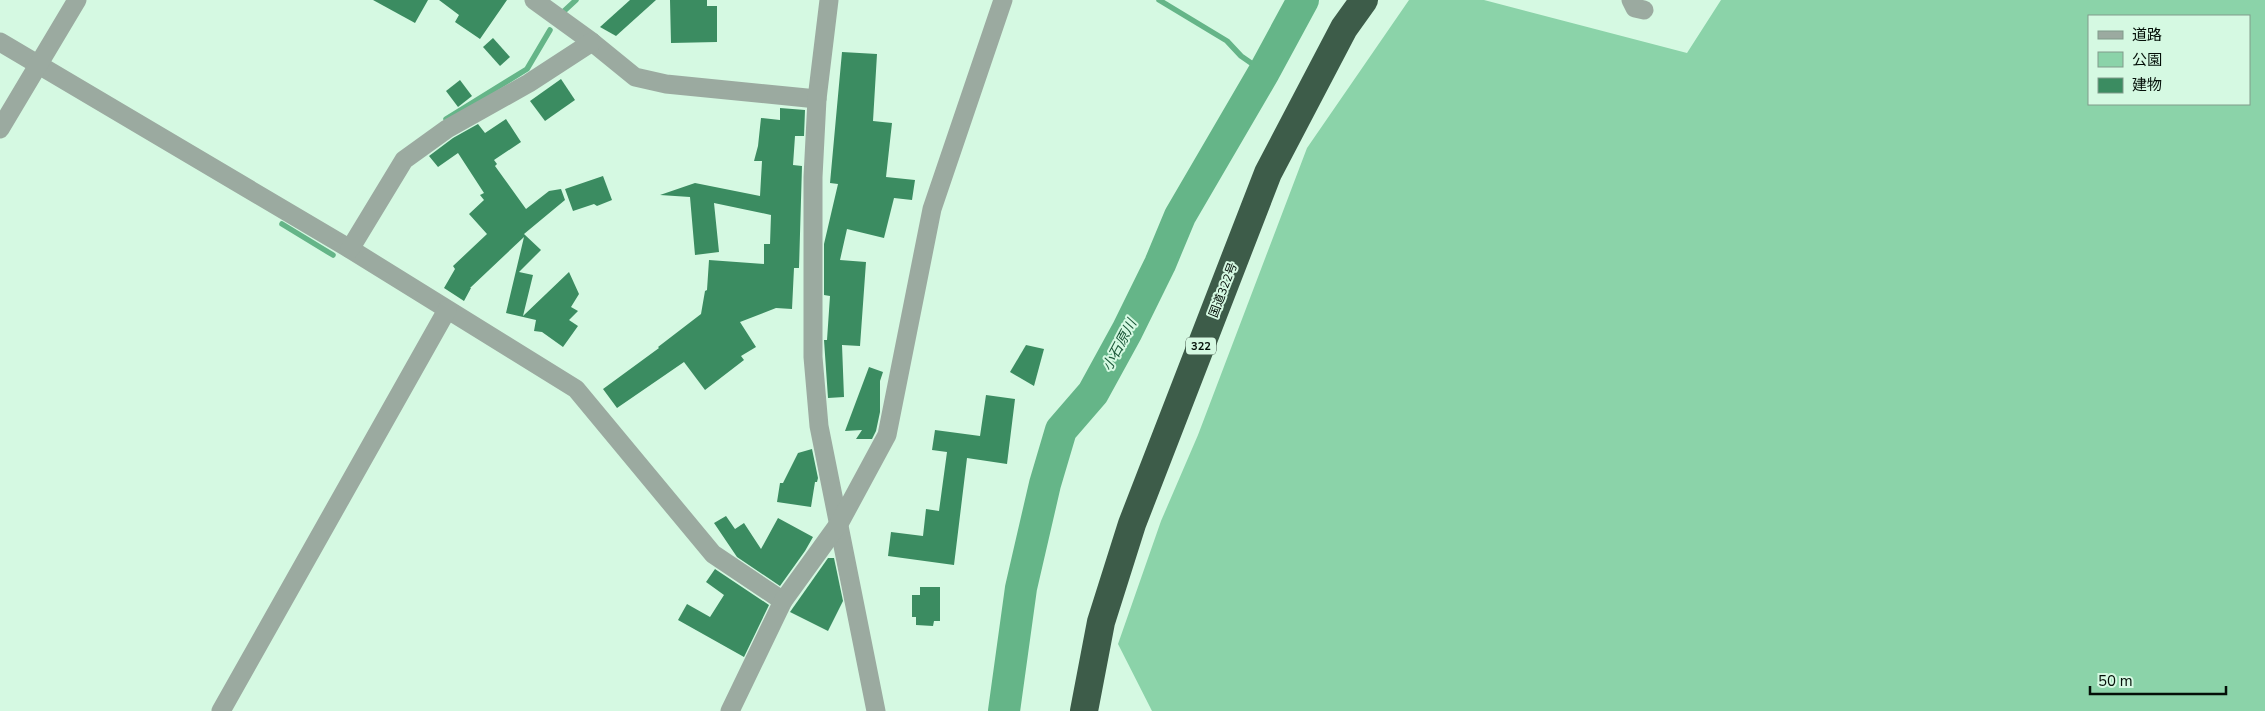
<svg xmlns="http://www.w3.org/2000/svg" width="2265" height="711" font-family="'Nunito Sans','Noto Sans JP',sans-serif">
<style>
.green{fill:#8bd3a9;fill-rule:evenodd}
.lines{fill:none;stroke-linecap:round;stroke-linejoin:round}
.stream{stroke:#65b588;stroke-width:5.5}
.river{stroke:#65b588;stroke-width:32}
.building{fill:#3b8c61}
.street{stroke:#9baaa0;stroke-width:19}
.highway{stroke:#3d5c49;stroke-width:28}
.labels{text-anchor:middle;stroke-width:4;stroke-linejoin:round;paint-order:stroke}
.shield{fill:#d5f9e2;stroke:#435549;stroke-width:1}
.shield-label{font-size:11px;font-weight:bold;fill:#040f08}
.street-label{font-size:12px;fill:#040f08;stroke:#d5f9e2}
.water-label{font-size:14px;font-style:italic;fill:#1a5738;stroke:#d5f9e2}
</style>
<rect width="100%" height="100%" fill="#d5f9e2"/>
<path class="green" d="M1409 0H1484L1687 53 1721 0H2265V711H1152L1118 644 1161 521 1198 435 1307 148ZM2089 16H2249V104H2089Z"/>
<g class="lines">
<g class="stream">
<path d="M1159 0 1227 41 1241 56 1264 72"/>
<path d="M563 12 576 0"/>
<path d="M446 119 527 69 550 30"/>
<path d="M282 224 333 255"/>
</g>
<path class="river" d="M1004 711 1021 588 1045 484 1061 430 1093 393 1127 331 1160 264 1180 216 1264 72 1303 0"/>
</g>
<g class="building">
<path d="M373 0H428L415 23Z"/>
<path d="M439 0H507L480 39 455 22 459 15Z"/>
<path d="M630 0H656L616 36 600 27Z"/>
<path d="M670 0H707V6H717V42L671 43Z"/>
<path d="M493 38 510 57 500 66 483 47Z"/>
<path d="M842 52 877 54 873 121 892 123 886 177 915 180 912 200 894 198 884 238 847 229 840 260 866 262 860 346 842 345 844 397 828 398 824 340H827L830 296 824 295V244L838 184 830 183Z"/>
<path d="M561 79 575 100 545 121 530 101Z"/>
<path d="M460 80 472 96 458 107 446 91Z"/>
<path d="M780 108 805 110 804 136H795L793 165 802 166 799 268H794L792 309 776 308 740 322 756 347 741 356 744 360 705 390 684 362 617 408 603 389 659 348 658 347 701 314 705 291 707 290 709 260 764 264V244H770L771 215 714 203 719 252 695 255 690 197 660 195 695 183 760 196 762 161H754L758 146 761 118 780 120Z"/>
<path d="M506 119 521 142 494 160 497 164 495 166 526 209 549 191 561 189 565 200 524 234 541 250 519 272 533 275 523 316 569 272 579 294 571 307 578 311 569 320 578 326 563 347 542 332 534 331 536 320 506 313 524 237 470 288H471L464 301 444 288 455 269 453 266 487 234 469 214 484 200 480 195 484 193 458 153 438 167 429 156 453 138 478 124 485 133Z"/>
<path d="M603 176 612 200 597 206 594 204 573 211 565 189Z"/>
<path d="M1026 345 1044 349 1034 386 1010 372Z"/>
<path d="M869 367 883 372 880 381V412L876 431 872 439H856L862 430 845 431Z"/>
<path d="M986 395 1015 399 1007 464 967 458 954 565 888 556 891 532 923 536 926 509 939 511 947 452 932 450 935 430 980 436Z"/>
<path d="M812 449 818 478 817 482H815L811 507 777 502 780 483H783L798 453Z"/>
<path d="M726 516 735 529 744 523 761 549 778 518 813 537 805 551 780 586 737 557 714 523Z"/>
<path d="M828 558H834L843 601 828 631 790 612Z"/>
<path d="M715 569 769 605 744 657 678 620 687 604 710 617 724 595 706 582Z"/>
<path d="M920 587H940V621H934L933 626 916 625V617H912V595H920Z"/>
</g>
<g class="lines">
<g class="street">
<path d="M534 0 592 42 635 77 666 84 817 99"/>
<path d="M829 0 817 99 813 177V357L819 426 876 711"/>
<path d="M1631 0 1635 8 1644 10"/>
<path d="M0 42 350 249 576 389 713 554 783 601"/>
<path d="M0 129 77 0"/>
<path d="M350 249 404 160 447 129 529 83 592 42"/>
<path d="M221 711 447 310"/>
<path d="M730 711 783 601 840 522 887 435 932 209 1003 0"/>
</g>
<path class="highway" d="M1084 711 1101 622 1132 524 1268 173 1344 28 1364 0"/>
</g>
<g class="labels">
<rect class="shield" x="1186" y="337.5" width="30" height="17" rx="4"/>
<g class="shield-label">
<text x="1201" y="350">322</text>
</g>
<g class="street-label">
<text transform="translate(1223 290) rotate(-69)" y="4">国道322号</text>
</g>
<g class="water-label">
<text transform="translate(1119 345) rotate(-62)" y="5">小石原川</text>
</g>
</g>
<rect x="2088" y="15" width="162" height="90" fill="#d5f9e2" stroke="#819b8b"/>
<rect x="2098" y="31" width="25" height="8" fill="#9baaa0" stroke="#819b8b"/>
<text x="2132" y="40" font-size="15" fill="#040f08">道路</text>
<rect x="2098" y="52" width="25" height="15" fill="#8bd3a9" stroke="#819b8b"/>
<text x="2132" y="65" font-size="15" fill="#040f08">公園</text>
<rect x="2098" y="78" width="25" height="15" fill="#3b8c61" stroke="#819b8b"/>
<text x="2132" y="90" font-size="15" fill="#040f08">建物</text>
<path d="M2090 686v8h136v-8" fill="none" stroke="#040f08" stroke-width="2.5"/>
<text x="2098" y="686" font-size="15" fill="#040f08" stroke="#d5f9e2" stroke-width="4" paint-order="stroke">50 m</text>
</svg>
